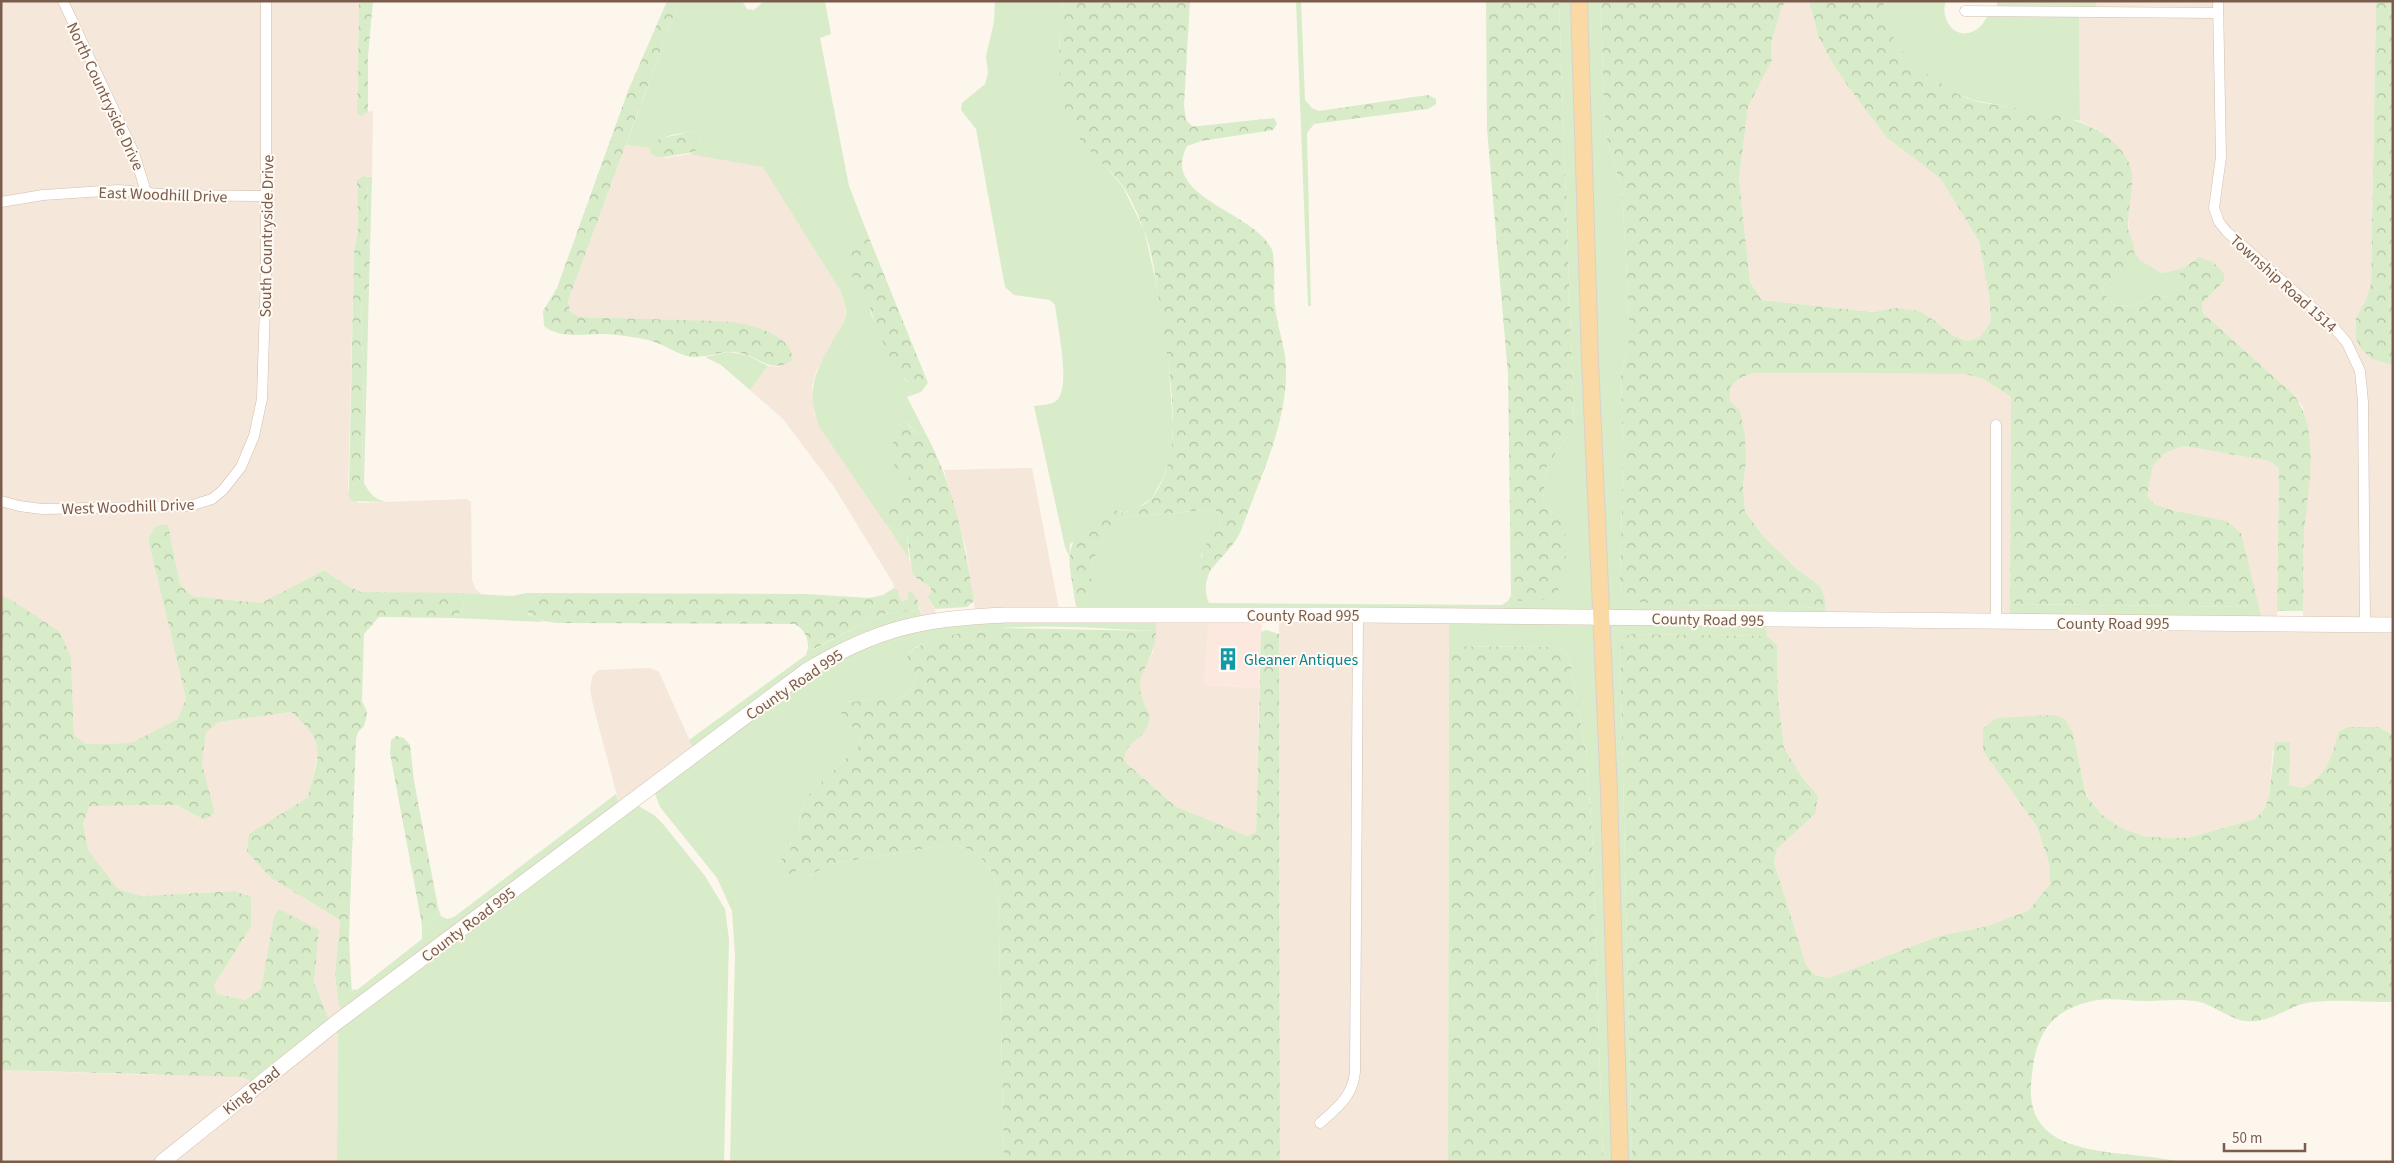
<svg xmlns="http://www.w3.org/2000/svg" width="2394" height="1163" font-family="'Source Sans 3',sans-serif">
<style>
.residential{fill:#f5e8da}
.commercial{fill:#fde8e0}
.green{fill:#d8ecc9}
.forest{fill:url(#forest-crowns)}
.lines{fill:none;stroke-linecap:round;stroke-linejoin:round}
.street-casing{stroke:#d1beb0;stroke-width:11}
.secondary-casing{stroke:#d6c0b0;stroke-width:16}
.primary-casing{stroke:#dad1cd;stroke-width:18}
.street{stroke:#fff;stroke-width:10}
.secondary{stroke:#fff;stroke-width:15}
.primary{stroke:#fbd9a5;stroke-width:16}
.labels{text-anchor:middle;stroke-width:4;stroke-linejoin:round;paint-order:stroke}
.street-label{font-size:16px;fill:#7a5c4d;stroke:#fffaf3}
.culture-label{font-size:16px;fill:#0d838f;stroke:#fffaf3;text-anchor:start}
</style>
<defs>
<pattern id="forest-crowns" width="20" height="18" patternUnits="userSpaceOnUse" patternTransform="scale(1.25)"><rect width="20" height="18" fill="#d8ecc9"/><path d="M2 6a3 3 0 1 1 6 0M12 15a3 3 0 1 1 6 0" fill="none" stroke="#b4c2a5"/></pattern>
</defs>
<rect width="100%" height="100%" fill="#fdf6ec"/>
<g class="residential">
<path d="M1 1H359L357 113 373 111 372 177 363 176 357 180 358 231 354 251 348 495 359 503 466 499 471 502 472 580 475 588 481 594 361 592 346 585 324 570 261 603 192 596 180 584 168 524 155 526 148 539 186 699 179 719 131 743 86 744 74 735 71 658 10 599 1 596Z"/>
<path d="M1787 1H1809L1818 36 1834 66 1850 89 1887 138 1940 178 1979 241 1989 296 1991 321 1979 338 1967 341 1952 335 1935 321 1896 308 1874 312 1762 300 1750 282 1739 180 1748 107 1772 60 1771 43 1782 6Z"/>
<path d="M2096 1H2376L2371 284 2367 300 2356 318 2393 365V620L2303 619 2304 535 2311 449 2303 407 2294 395 2203 313 2202 303 2224 281 2199 257 2183 268 2162 273 2140 260 2134 250 2129 234 2128 213 2131 188 2100 131 2080 121 2079 7H2096Z"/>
<path d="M626 145 650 148V153L666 158 689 154 763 166 840 290 845 304 846 318 816 372 812 386 814 414 909 559 915 577 931 588V593L927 596 937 614 922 617 918 601 908 597 905 601 900 600 898 590 894 588 893 583 834 487 783 419 750 390 768 366 780 367 751 326 707 321 580 317 570 312 568 301Z"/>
<path d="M1751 373 1965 374 1983 379 2011 397 2010 617 1825 615 1820 586 1798 570 1764 537 1745 512 1743 485 1746 463 1740 411 1730 400V387L1740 378Z"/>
<path d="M2184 446 2269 461 2279 468 2277 618H2261L2241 533 2154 504 2147 495 2153 466 2165 453Z"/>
<path d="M1032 468 1059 609 975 611 966 549 944 470Z"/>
<path d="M1156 621 1209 622 1204 685 1259 688 1256 834 1247 836 1175 806 1125 762 1124 755 1127 747 1140 736 1150 715 1142 702 1139 689 1140 676 1153 652Z"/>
<path d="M1279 621 1449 622 1448 1162H1280Z"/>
<path d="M1766 626 2393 631V735L2379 727H2346L2338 732 2335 750 2326 770 2316 782 2303 788 2289 785 2273 749 2269 796 2265 808 2255 819 2187 838 2148 837 2121 828 2101 814 2086 794 2073 733 2065 719 1983 751 2037 827 2050 866V884L2029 910 1988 926 1939 936 1829 978 1815 975 1806 965 1774 862 1777 849 1814 814 1818 796 1802 777 1784 748 1778 697 1777 645 1767 636Z"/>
<path d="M650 668 659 672 693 748 619 803 593 705 590 689 592 677 598 670Z"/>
<path d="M291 712 312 730 319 748 308 797 249 834 314 903 340 920 335 976 339 1005 342 1012 338 1029 337 1162H1V1070L154 1075 314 983 319 930 274 916 261 989 245 1000 216 994 214 985 251 927 234 891 141 896 117 889 88 850 83 823 90 806 177 805 204 820 215 813 202 764 206 731 219 722Z"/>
</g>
<path class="commercial" d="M1262 621 1259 688 1204 685 1209 622Z"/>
<g class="green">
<path d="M679 1H742L747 9 754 10 764 1H825L831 34 820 38 849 186 870 240 865 238 853 278 869 302 871 314 896 365 905 380 921 392 907 397 926 434 915 432 907 423H901C893 439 890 453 900 469 903 472 906 473 909 476V491L885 514 883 520 820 428C804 390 816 370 835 337 838 331 845 323 846 316 847 307 843 298 840 290L763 167 689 154C699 149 702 144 699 133 681 131 661 135 650 148L626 145Z"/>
<path d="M995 1H1063L1059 45 1073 128 1123 187 1144 230 1156 282 1168 357 1173 425 1171 454 1163 478 1152 498 1139 507 1123 513 1120 511 1070 544 1069 556 1065 547 1034 406C1040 405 1051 405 1056 401 1072 389 1057 324 1055 305L1050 300 1014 295 1005 287 976 129 961 110 962 103 985 84 988 73 986 56 994 22Z"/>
<path d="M1296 1H1301L1305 100 1312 108 1319 111 1312 118 1311 122 1314 124 1307 133 1311 306H1308Z"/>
<path d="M1559 1H1577L1594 611 1077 609 1075 602H1088C1093 591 1090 582 1091 571 1094 552 1107 530 1120 518L1204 510 1217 511 1221 522 1201 555 1203 571H1210C1205 583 1204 591 1209 603L1502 605 1508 601 1511 595 1519 601 1563 519 1549 510 1543 499 1547 466 1568 436 1574 422Z"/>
<path d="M1581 1H1601L1604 110 1606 135 1622 189 1629 314V341L1621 375 1623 454 1620 582 1622 595 1666 605 1795 606 1825 609V615L1605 612Z"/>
<path d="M1883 1H1946C1939 18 1955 41 1974 31 1981 28 1984 21 1988 16H2079L2080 121 1973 100 1950 91 1911 63 1893 39 1885 18Z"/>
<path d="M1997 1H2096V7L1997 6Z"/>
<path d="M368 177H372L370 249 367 233Z"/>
<path d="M2134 250 2140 260 2162 273 2183 268 2173 290 2167 297 2154 295 2135 305 2116 306 2102 292 2103 285C2120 276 2128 268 2134 250Z"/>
<path d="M369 287 364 483C370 494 374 499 386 502L352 501 348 495 349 487 359 482 362 476 364 362 361 335 362 298Z"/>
<path d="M728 352 747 355 768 366 750 390 721 365 705 357Z"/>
<path d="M888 527 899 530 907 535 909 559Z"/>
<path d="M460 593 512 596 526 593H544L529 599 528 614 544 622 454 618 464 608Z"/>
<path d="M2010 604 2259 607 2261 618 2010 617Z"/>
<path d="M919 608 922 617 901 622 693 748 689 740 806 655 808 648 813 650 869 620 884 614 917 610Z"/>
<path d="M1156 621V631C1083 628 1007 619 936 640 926 643 911 646 908 657 906 665 914 671 916 677 908 703 896 700 873 700 864 700 854 702 845 702L848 726 857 728 860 732 859 746 806 797 799 815 800 830 791 840 790 854C777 859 778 865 778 878L788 876 799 869 809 876 830 864 946 845C974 844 989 862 998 886L1004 1162H730L735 955 732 911 717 878 660 807 654 791 807 678 844 655 910 631 985 622Z"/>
<path d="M1449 622 1594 623 1601 751 1614 1162H1603L1592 831 1586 753 1569 656 1559 647 1449 646Z"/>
<path d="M1606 623 1766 626 1767 636 1633 634 1620 650 1632 1162H1626Z"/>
<path d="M616 794 619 803 342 1012 339 1005 351 995 353 989 357 990 422 939V925L427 926 437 917 438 907 441 916 447 919 454 917Z"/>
<path d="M635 804 654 815 663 824 705 876 725 909 729 939 724 1162H337L338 1029Z"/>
<path d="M327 1015 330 1022 253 1082 242 1077 253 1072Z"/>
</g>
<g class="forest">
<path d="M359 1H373L368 56V112L361 116 357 113Z"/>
<path d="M667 1H679L568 301 570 312 580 317C614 318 649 319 683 320 705 321 731 320 752 326 768 331 794 341 792 360 772 375 760 357 740 353 722 349 705 360 687 356 673 352 662 343 648 340 635 337 620 335 607 334 586 333 561 340 544 326L543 311 557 288 628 91Z"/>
<path d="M1063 1H1190L1184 105 1186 120 1192 126H1199L1274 118 1277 124 1273 130 1201 141 1187 146C1159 198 1257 212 1272 250 1276 262 1273 292 1275 306 1277 327 1285 345 1286 366 1288 423 1259 480 1240 533 1232 548 1220 558 1210 571H1203C1196 553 1211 538 1221 522L1217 511 1204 510 1120 518C1107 530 1094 553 1091 571 1090 582 1094 592 1088 602H1075C1070 561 1059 546 1096 519 1108 510 1110 507 1123 513 1133 509 1146 506 1153 497 1167 478 1173 448 1173 425 1173 389 1167 351 1161 316 1157 288 1154 257 1144 230 1139 216 1131 198 1123 186 1108 166 1085 150 1073 128 1054 93 1059 40 1063 1Z"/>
<path d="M1486 1H1559L1574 422 1568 436 1547 466 1543 499 1549 510 1563 519C1567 535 1569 586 1553 596 1544 602 1530 601 1519 601L1511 595 1508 375 1487 129Z"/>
<path d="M1601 1H1787L1782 6 1771 43 1772 60 1748 107 1739 179 1750 282 1762 300 1873 312 1896 308 1919 311 1935 321 1952 335 1967 341 1979 338 1991 321 1989 296 1979 241 1940 178 1887 138 1850 89 1834 66 1818 36 1809 1H1883C1888 37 1900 55 1929 75 1944 85 1957 96 1975 101 2023 112 2102 110 2128 161 2138 179 2127 208 2128 228 2129 235 2134 243 2134 250 2134 267 2116 278 2103 285L2102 292 2116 306 2135 305 2154 295 2167 297 2173 290 2183 268 2199 257 2214 263 2224 274V281L2202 303 2203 313 2294 395C2322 432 2307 491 2304 534 2303 560 2304 586 2303 611H2277L2279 468 2269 461 2184 446 2165 453 2153 466 2147 495 2154 504 2175 511 2226 521 2241 533 2259 607 2010 604 2011 397 1983 379 1965 374 1752 373 1740 378 1730 387V400L1740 411 1745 436 1746 463 1743 485 1745 512 1764 537 1798 570 1820 586 1825 599V609L1795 606 1666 605 1628 601 1622 595 1620 582 1623 454 1621 375 1629 341V314L1622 189 1606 135 1604 110Z"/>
<path d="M2376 1H2393V365L2372 359 2362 350 2356 339V318L2366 300 2371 284Z"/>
<path d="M1428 95 1436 99V104L1428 109 1314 124 1311 122V118L1319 111Z"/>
<path d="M689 132 699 133C704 154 691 152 676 155 665 157 660 159 650 153V148L656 141 663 138Z"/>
<path d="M363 176 368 177 367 233 370 249 369 287 362 298 361 335 364 362 362 476 359 482 349 487 354 251 358 231 357 180Z"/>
<path d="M865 238 870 240 928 383 921 392C895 379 877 331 869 304 866 294 857 287 853 278 848 264 849 242 865 238Z"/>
<path d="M904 421 915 432 926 434C954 486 965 544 974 601L967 607 935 609 927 596 931 593V588L915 577 912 571 907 535 899 530 888 527 883 520 884 514 909 491V476C905 472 900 472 896 468 888 460 894 427 904 421Z"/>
<path d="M168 524 180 584 192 596 261 603 324 570 346 585 361 592 460 593 464 608 454 618 379 617 364 634 362 701 367 712 366 719 364 726 358 732 356 739 349 938 352 995 339 1005 335 976 340 920 270 877 247 852 249 834 308 797C318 753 329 744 291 712L219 722 206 732 202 764 215 813 204 820 177 805 90 806 83 823 88 850 118 889 141 896 234 891 251 897V927L214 985 217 994 245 1000 261 989 274 916 279 909 319 930 314 983 327 1015 253 1072 242 1077 1 1070V596L10 599 60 632 71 658 74 735 86 744 131 743 178 719 186 699 148 539 155 526Z"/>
<path d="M894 588 898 590 900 599 902 601 907 600 908 593 912 592 918 601 919 608 917 610 884 614 869 620 812 650 808 648C808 636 805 631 795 624L559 623C546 622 532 620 524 607L529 599 544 593 806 594 869 598 883 595Z"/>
<path d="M1000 628 1156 631C1155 669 1125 674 1150 715 1149 719 1149 724 1147 727 1141 742 1122 743 1125 762L1175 806 1247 836 1256 833 1261 632 1266 630 1279 634 1280 1162H1004L998 886C989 862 974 844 946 845L830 864 809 876 805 875 799 869 788 876 778 878C778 865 777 859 790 854L791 840 800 830 799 815 806 797 859 746 860 732 857 728 848 726 842 721 841 707 845 702C854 702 864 700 873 700 896 700 908 703 916 677 914 672 907 666 907 660 907 639 982 629 1000 628Z"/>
<path d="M1633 634 1767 636 1777 645 1778 697 1784 748 1802 777 1818 796 1815 814 1777 849 1774 862 1806 965 1815 975 1829 978 1939 936 1988 926 2029 910 2050 884V866L2037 827 1983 751V729L1996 718 2053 715 2065 719 2073 733 2086 795 2101 814 2121 828 2148 837 2187 838 2255 819 2265 808 2269 796 2275 742H2290L2289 785 2303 788C2326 776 2333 757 2338 732L2347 727H2379L2393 735V1002C2367 1002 2339 999 2313 1002 2289 1004 2272 1024 2245 1021 2230 1019 2215 1006 2200 1002 2183 998 2160 1001 2143 1001 2129 1001 2112 998 2098 1000 2046 1009 2034 1039 2031 1086 2027 1163 2124 1148 2180 1162H1632L1620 650 1625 636Z"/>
<path d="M1449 646 1559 647 1569 656 1586 753 1592 831 1603 1162H1448Z"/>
<path d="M396 736 404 738 410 745 414 781 438 907 437 917 427 926 422 925 390 753 391 740Z"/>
</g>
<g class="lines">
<defs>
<g id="street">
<path d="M63 1 134 153 146 192"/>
<path d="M2218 1 2221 157 2214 208 2219 222 2227 232 2330 323 2347 343 2360 371 2363 402 2365 625"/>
<path d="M1965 11 2218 13"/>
<path d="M1 202 43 195 119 190 170 195 265 196"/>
<path d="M1996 425V622"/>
<path d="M1 501 19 506 42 509 190 506 212 499 223 490 241 467 254 436 262 399 266 273V1"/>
<path d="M1320 1123C1337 1108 1353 1096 1355 1072L1358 615"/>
</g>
<path id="secondary" d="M162 1162 337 1022 806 671C877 628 924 618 1006 615H1358L2393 625"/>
<path id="primary" d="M1579 1 1590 360 1609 792 1620 1162"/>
</defs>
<use href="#street" class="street-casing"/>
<use href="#secondary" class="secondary-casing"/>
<use href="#primary" class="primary-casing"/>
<use href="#street" class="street"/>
<use href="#secondary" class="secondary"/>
<use href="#primary" class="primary"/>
</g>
<defs>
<symbol id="building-bare" viewBox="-9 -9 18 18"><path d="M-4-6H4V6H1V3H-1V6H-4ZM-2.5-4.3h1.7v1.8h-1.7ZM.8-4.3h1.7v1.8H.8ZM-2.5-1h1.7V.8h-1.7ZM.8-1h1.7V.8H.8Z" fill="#0f9aa8" stroke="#fffaf3" stroke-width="2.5" paint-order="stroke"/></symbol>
</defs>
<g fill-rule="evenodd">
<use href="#building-bare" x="1212" y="643" width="32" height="32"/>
</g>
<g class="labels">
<g class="street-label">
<text transform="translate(106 96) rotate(65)" y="6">North Countryside Drive</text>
<text transform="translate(163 194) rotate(2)" y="6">East Woodhill Drive</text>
<text transform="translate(266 236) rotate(-89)" y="6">South Countryside Drive</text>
<text transform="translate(2284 283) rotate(42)" y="6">Township Road 1514</text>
<text transform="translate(128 506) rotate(-2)" y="6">West Woodhill Drive</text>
<text x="1303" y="621">County Road 995</text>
<text transform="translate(1708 619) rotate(1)" y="6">County Road 995</text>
<text x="2113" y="629">County Road 995</text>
<text transform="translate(794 684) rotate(-34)" y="6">County Road 995</text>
<text transform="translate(468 924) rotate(-37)" y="6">County Road 995</text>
<text transform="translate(251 1090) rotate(-38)" y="6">King Road</text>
</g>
<g class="culture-label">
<text x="1244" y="665">Gleaner Antiques</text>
</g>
</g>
<rect width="2394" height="1163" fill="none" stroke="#7a5c4d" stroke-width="5"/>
<path d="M2224 1143v8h81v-8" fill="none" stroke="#7a5c4d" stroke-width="2.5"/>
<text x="2232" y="1143" font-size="15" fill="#7a5c4d" stroke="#fffaf3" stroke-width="4" paint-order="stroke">50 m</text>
</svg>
